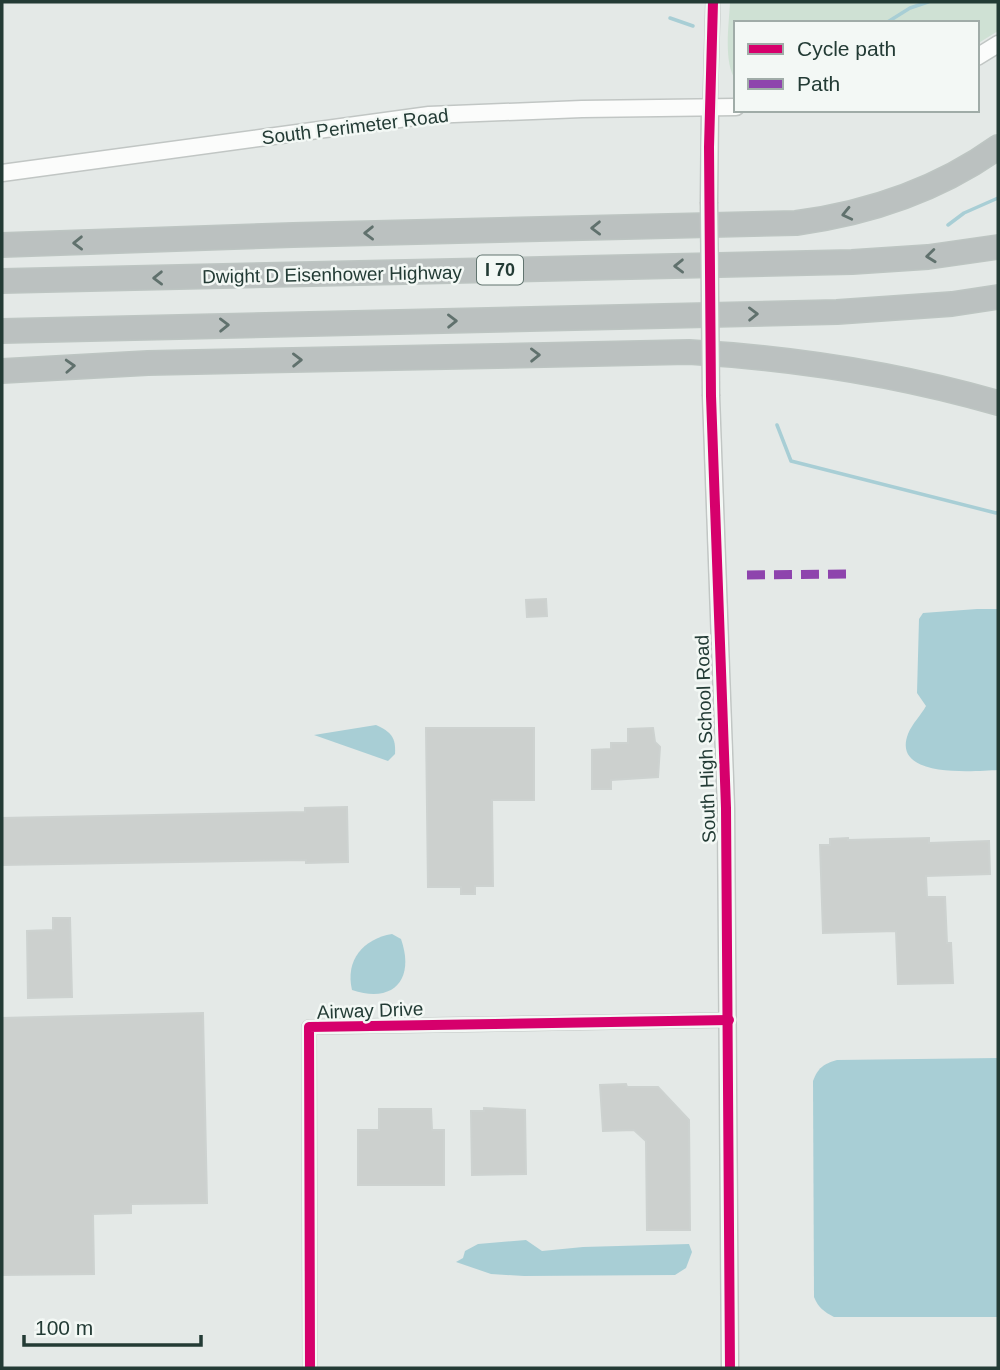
<svg xmlns="http://www.w3.org/2000/svg" width="1000" height="1370" font-family="Helvetica,sans-serif">
<style>
.green{fill:#cfe1d4}
.water{fill:#a8ced5}
.lines{fill:none;stroke-linecap:round;stroke-linejoin:round}
.stream{stroke:#a8ced5;stroke-width:3.5}
.building{fill:#ccd0ce;stroke:#cdd2d0;stroke-width:2}
.minor-casing{stroke:#c1c6c4;stroke-width:16}
.tertiary-casing{stroke:#c1c6c4;stroke-width:19}
.motorway-casing{stroke:#bdc5c2;stroke-width:26}
.minor{stroke:#fbfcfb;stroke-width:12}
.tertiary{stroke:#fbfcfb;stroke-width:16}
.motorway{stroke:#bbc1c0;stroke-width:23}
.tertiary-bridge-casing{stroke:#c1c6c4;stroke-width:19;stroke-linecap:butt}
.tertiary-bridge{stroke:#fbfcfb;stroke-width:16}
.quiet{stroke:#8e44ad;stroke-width:9;stroke-dasharray:18 9;stroke-linecap:butt}
.cycleway-casing{stroke:#f3f8f5;stroke-width:15}
.cycleway{stroke:#d6006c;stroke-width:10}
.oneway{stroke:#60716d}
.labels{text-anchor:middle;stroke-width:5;stroke-linejoin:round;paint-order:stroke}
.shield{fill:#f3f8f5;stroke:#61746f;stroke-width:2}
.shield-label{font-size:18px;font-weight:bold;fill:#233b35}
.street-label{font-size:19px;fill:#233b35;stroke:#f3f8f5}
</style>
<rect width="100%" height="100%" fill="#e4e9e7"/>
<path class="green" d="M730 2H998V31L977 44V23H736V81C723 62 729 25 730 2Z"/>
<g class="water">
<path d="M977 609H998V770C974 771 891 779 908 734 912 724 921 715 926 706L917 693 919 619 923 613Z"/>
<path d="M376 725C391 732 396 737 395 754L388 761 314 735Z"/>
<path d="M392 934 401 939C415 979 394 1004 352 990 345 960 363 939 392 934Z"/>
<path d="M998 1058V1317H834C824 1312 818 1307 814 1297L813 1081C818 1068 823 1064 837 1060Z"/>
<path d="M526 1240 542 1251 583 1247 689 1244 692 1252 686 1268 675 1275 524 1276 491 1274 456 1262 463 1258 465 1251 478 1244Z"/>
</g>
<g class="lines">
<g class="stream">
<path d="M670 18 693 26"/>
<path d="M886 23 910 8 928 2"/>
<path d="M948 225 964 213 998 198"/>
<path d="M777 425 791 461 996 513 998 512"/>
</g>
</g>
<g class="building">
<path d="M546 599 547 616 527 617 526 600Z"/>
<path d="M426 728H534V800H492L493 886H475V894H461V887H428Z"/>
<path d="M653 728 655 742 660 747 658 777 611 780V789H592V750L611 749V743H628V729Z"/>
<path d="M347 807 348 862 306 863V860L2 865V818L305 812V808Z"/>
<path d="M848 838V840L929 838V843L989 841 990 874 926 876 927 897H945L947 943H951L953 983 898 984 896 931 823 933 820 845H830V839Z"/>
<path d="M53 918H70L72 997 28 998 27 931 53 930Z"/>
<path d="M203 1013 207 1203 131 1204V1213L93 1214 94 1274 2 1275V1018Z"/>
<path d="M626 1084 627 1087H658L689 1120 690 1230H647L646 1141 634 1130 603 1131 600 1085Z"/>
<path d="M484 1108 525 1110 526 1174 472 1175 471 1111H484Z"/>
<path d="M379 1109H431L432 1130H444V1185H358V1130H379Z"/>
</g>
<g class="lines">
<defs>
<g id="minor">
<path d="M710 108 713 2"/>
<path d="M310 1368 309 1027 729 1020"/>
</g>
<g id="tertiary">
<path d="M977 57 998 44"/>
<path d="M2 173 429 115 582 109 736 107"/>
<path d="M709 202 710 108"/>
<path d="M711 396 726 808 730 1368"/>
</g>
<g id="motorway">
<path d="M2 245 293 235 796 223C869 213 938 190 998 147"/>
<path d="M2 281 852 262 928 257 998 247"/>
<path d="M2 331 837 312 952 304 998 297"/>
<path d="M2 371 148 363 689 352C794 358 897 374 998 403"/>
</g>
</defs>
<use href="#minor" class="minor-casing"/>
<use href="#tertiary" class="tertiary-casing"/>
<use href="#motorway" class="motorway-casing"/>
<use href="#minor" class="minor"/>
<use href="#tertiary" class="tertiary"/>
<use href="#motorway" class="motorway"/>
<defs>
<path id="tertiary-bridge" d="M709 202 711 396"/>
</defs>
<use href="#tertiary-bridge" class="tertiary-bridge-casing"/>
<use href="#tertiary-bridge" class="tertiary-bridge"/>
<path class="quiet" d="M747 575 848 574"/>
<defs>
<g id="cycleway">
<path d="M713 2 709 147 711 396 726 808 730 1368"/>
<path d="M310 1368 309 1027 729 1020"/>
</g>
</defs>
<use href="#cycleway" class="cycleway-casing"/>
<use href="#cycleway" class="cycleway"/>
</g>
<defs><path id="oneway-chevron" d="M-2-3.5L2.5 0L-2 3.5" fill="none" stroke-width="1.6" stroke-linecap="round" stroke-linejoin="round" transform="scale(1.75)"/></defs>
<g class="oneway">
<use href="#oneway-chevron" transform="translate(847 214) rotate(167)"/>
<use href="#oneway-chevron" transform="translate(596 228) rotate(179)"/>
<use href="#oneway-chevron" transform="translate(369 233) rotate(179)"/>
<use href="#oneway-chevron" transform="translate(78 243) rotate(179)"/>
<use href="#oneway-chevron" transform="translate(931 256) rotate(174)"/>
<use href="#oneway-chevron" transform="translate(679 266) rotate(179)"/>
<use href="#oneway-chevron" transform="translate(158 278) rotate(179)"/>
<use href="#oneway-chevron" transform="translate(753 314) rotate(-1)"/>
<use href="#oneway-chevron" transform="translate(452 321) rotate(-1)"/>
<use href="#oneway-chevron" transform="translate(224 325) rotate(-1)"/>
<use href="#oneway-chevron" transform="translate(535 355) rotate(-1)"/>
<use href="#oneway-chevron" transform="translate(297 360) rotate(-1)"/>
<use href="#oneway-chevron" transform="translate(70 366) rotate(-3)"/>
</g>
<g class="labels">
<rect class="shield" x="477" y="255.5" width="46" height="29" rx="5"/>
<g class="shield-label">
<text x="500" y="276">I 70</text>
</g>
<g class="street-label">
<text transform="translate(355 126) rotate(-7)" y="7">South Perimeter Road</text>
<text transform="translate(332 274) rotate(-1)" y="7">Dwight D Eisenhower Highway</text>
<text transform="translate(705 739) rotate(-92)" y="7">South High School Road</text>
<text transform="translate(370 1010) rotate(-2)" y="7">Airway Drive</text>
</g>
</g>
<rect width="1000" height="1370" fill="none" stroke="#233b35" stroke-width="7"/>
<rect x="734" y="21" width="245" height="91" fill="#f3f8f5" stroke="#a0aca8" stroke-width="2"/>
<rect x="748" y="44" width="35" height="10" fill="#d6006c" stroke="#a0aca8" stroke-width="2"/>
<text x="797" y="56" font-size="21" fill="#233b35">Cycle path</text>
<rect x="748" y="79" width="35" height="10" fill="#8e44ad" stroke="#a0aca8" stroke-width="2"/>
<text x="797" y="91" font-size="21" fill="#233b35">Path</text>
<path d="M24 1335v10h177v-10" fill="none" stroke="#233b35" stroke-width="3.5"/>
<text x="35" y="1335" font-size="21" fill="#233b35" stroke="#f3f8f5" stroke-width="5" paint-order="stroke">100 m</text>
</svg>
